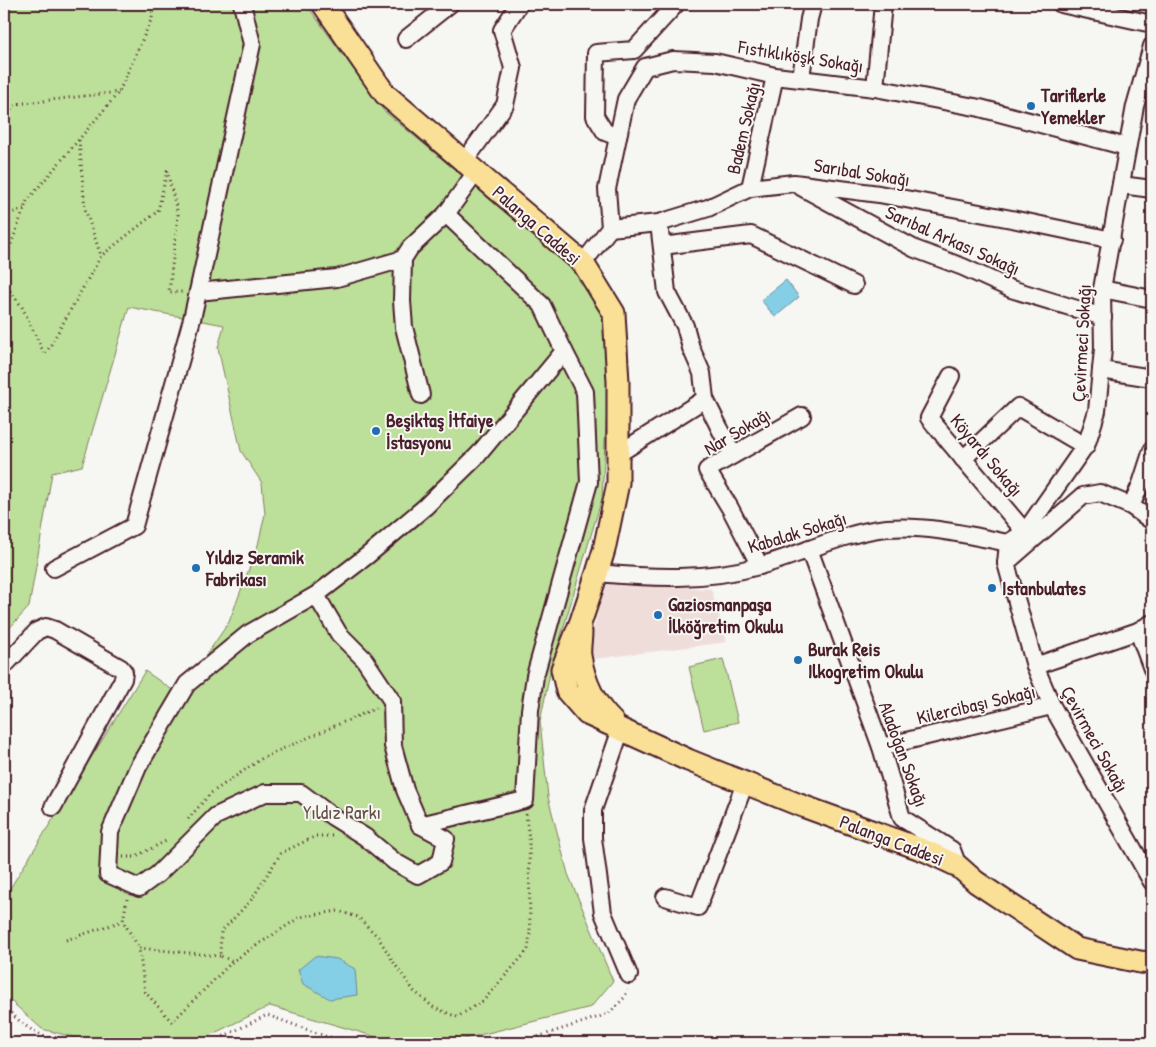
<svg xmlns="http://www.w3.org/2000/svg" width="1156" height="1047" font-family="'Patrick Hand',sans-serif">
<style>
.built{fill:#efddd9}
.green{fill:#bcdf99;stroke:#837f62}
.water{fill:#84cfe5;stroke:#6d899b}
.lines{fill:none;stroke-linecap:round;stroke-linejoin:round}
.minor-casing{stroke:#4a1f2b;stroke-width:20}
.major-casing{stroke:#4a1f2b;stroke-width:25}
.path{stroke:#4a1f2b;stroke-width:3;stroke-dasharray:1 4;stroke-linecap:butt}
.minor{stroke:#f6f6f2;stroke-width:16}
.major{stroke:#fadf96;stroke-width:21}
.poi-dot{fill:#1f6fb2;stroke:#f6f6f2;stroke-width:2}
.labels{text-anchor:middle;stroke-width:4;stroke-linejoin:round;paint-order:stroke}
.street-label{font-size:19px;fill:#4a1f2b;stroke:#f6f6f2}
.poi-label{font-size:19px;font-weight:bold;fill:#4a1f2b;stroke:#f6f6f2;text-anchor:start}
.park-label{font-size:19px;fill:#664f46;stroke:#f6f6f2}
</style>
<rect width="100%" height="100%" fill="#f6f6f2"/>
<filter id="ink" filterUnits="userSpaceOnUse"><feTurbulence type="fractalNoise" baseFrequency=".02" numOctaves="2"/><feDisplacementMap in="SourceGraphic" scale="10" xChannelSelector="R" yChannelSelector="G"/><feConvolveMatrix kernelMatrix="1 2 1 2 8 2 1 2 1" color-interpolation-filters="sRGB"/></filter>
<g filter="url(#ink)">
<path class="built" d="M605 583 711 589 727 642 586 660Z"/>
<g class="green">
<path d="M4 4H306L384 111 573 267 595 294 603 319 609 368 602 498 550 673 540 722 548 797 568 874 613 981 591 1007 448 1043H397L270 1006 194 1043H96L42 1029 4 995V898L145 671 174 691 203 660 229 622 258 545 265 514 262 483 241 451 218 348 224 325 129 307 82 466 52 473 29 607 4 634Z"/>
<path d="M723 659 738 722 704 730 689 667Z"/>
</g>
<g class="water">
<path d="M786 280 799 297 775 317 761 300Z"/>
<path d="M315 956 337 959 355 969 357 995 330 999 303 984 298 970Z"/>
</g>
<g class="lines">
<defs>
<g id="minor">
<path d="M242 4 252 44 198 292 337 278 403 259 410 248 446 214 476 172"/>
<path d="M1061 4 1152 24"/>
<path d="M406 39 450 4"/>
<path d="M1152 46 1135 106 1102 289 1103 349 1097 411 1086 446H1085L1025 532 1008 543 1006 563 1035 666 1052 706 1152 882"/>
<path d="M801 78 809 19 813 4"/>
<path d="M875 88 883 4"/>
<path d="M618 137 605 132 595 116 596 53 634 50 676 4"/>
<path d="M464 162 505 105 513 68 502 30 519 4"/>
<path d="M1121 185 1152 189"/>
<path d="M801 187 915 249 963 267 1011 289 1103 317"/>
<path d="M750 188 775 76"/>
<path d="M659 223 667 292 685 326 691 348 702 373 705 399 733 455"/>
<path d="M610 228 659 223 708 208 750 188 794 183 879 194 1027 222 1112 240"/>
<path d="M662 246 751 235 854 285"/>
<path d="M403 259 402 301 404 327 421 395"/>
<path d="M583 263 610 228 607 189 618 137 626 99 645 67 673 60 715 62 775 76 875 88 980 108 1127 147"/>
<path d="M1102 289 1152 299"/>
<path d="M1101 370 1152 378"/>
<path d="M951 376 929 418 1025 532"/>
<path d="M618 454 705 399"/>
<path d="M963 459 1018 407 1085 446"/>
<path d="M1131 506 1141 484 1152 450"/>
<path d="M809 549 881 747 902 818 952 850 958 866"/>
<path d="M1006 563 1083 496 1100 493 1131 506 1152 521"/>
<path d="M760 566 730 508 707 470 802 416"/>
<path d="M54 568 134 526 192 319 198 292"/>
<path d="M597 573C651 578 707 581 759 566 801 555 844 532 887 528 928 525 968 535 1008 543"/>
<path d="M316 595 339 634 364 659 392 701 393 746 405 790 420 825 446 839 441 862 418 875 395 862 365 837 333 817 301 793H265L216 816 158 874 139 888 108 874 110 832 138 767 187 684 248 634 316 595 368 555 425 507 478 455 564 351 542 305 446 214"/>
<path d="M1138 631 1152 669"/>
<path d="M4 666 37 631 46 627 55 630 121 668 124 672 123 679 53 807"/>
<path d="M1035 666 1138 631 1152 623"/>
<path d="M621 729 593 810V838L603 913 629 975"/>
<path d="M881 747 1052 706"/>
<path d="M420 825 525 800 530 710 535 676 589 482 585 392 564 351"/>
<path d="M665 897 698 907 745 783"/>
</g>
<g id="major">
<path d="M323 4 385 94 583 263 614 313 618 382V483L604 550 597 573 581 621 562 669 567 691 587 714 688 760 797 804 926 851 958 866 976 882 1077 949 1140 962 1152 963"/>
<path d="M581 632C581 640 579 648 580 656 584 681 595 705 613 722"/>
</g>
</defs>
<use href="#minor" class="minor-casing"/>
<use href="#major" class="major-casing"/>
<g class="path">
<path d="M4 116 16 104 119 92"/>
<path d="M79 140 85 209 101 256"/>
<path d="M4 215 24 209"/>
<path d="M4 263 27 201 119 92 152 18 153 4"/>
<path d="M4 283 22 307 45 355 101 256 158 211 167 171 178 215 169 292H183"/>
<path d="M188 819 211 793 264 757 378 707"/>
<path d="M332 836H316L281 853 252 899 221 932 220 956 233 961 300 917 338 911 358 917 378 937 396 966 414 991 433 1007 457 1017 483 1001 528 950 530 933 529 839 526 814"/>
<path d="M123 857H134L168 840"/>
<path d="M127 899 123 921 139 948"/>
<path d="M66 940 123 921"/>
<path d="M220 956 139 948 145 992 172 1022 233 961"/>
<path d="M4 1006C26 1029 36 1035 67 1043"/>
<path d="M210 1043 267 1015 325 1036 355 1043"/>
<path d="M519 1043 608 1014 624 998 628 990"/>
</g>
<use href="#minor" class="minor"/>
<use href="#major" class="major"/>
</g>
</g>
<g class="poi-dot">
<circle cx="1031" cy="106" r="5"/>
<circle cx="376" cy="431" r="5"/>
<circle cx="196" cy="568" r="5"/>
<circle cx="992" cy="588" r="5"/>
<circle cx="658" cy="615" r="5"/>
<circle cx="798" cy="660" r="5"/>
</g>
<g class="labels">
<g class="street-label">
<text transform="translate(801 56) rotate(9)" y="7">Fıstıklıköşk Sokağı</text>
<text transform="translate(743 128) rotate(-77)" y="7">Badem Sokağı</text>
<text transform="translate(862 172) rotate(9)" y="7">Sarıbal Sokağı</text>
<text transform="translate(537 225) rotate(41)" y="7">Palanga Caddesi</text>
<text transform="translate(953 240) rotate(24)" y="7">Sarıbal Arkası Sokağı</text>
<text transform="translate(1081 343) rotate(-87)" y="7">Çevirmeci Sokağı</text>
<text transform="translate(737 431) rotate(-31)" y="7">Nar Sokağı</text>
<text transform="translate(987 455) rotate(50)" y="7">Köyardı Sokağı</text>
<text transform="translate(797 532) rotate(-17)" y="7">Kabalak Sokağı</text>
<text transform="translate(976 704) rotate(-13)" y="7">Kilercibaşı Sokağı</text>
<text transform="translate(1095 739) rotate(61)" y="7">Çevirmeci Sokağı</text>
<text transform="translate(904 754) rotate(70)" y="7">Aladoğan Sokağı</text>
<text transform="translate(892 840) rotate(21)" y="7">Palanga Caddesi</text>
</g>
<g class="poi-label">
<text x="1041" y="102">Tariflerle<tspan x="1041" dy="22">Yemekler</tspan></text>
<text x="386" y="427">Beşiktaş İtfaiye<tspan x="386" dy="22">İstasyonu</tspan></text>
<text x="206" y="564">Yıldız Seramik<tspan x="206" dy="22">Fabrikası</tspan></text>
<text x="1002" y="595">Istanbulates</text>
<text x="668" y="611">Gaziosmanpaşa<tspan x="668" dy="22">İlköğretim Okulu</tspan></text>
<text x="808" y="656">Burak Reis<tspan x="808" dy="22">Ilkogretim Okulu</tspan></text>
</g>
<g class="park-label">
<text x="342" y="819">Yıldız Parkı</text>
</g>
</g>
<rect width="1156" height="1047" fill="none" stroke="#f6f6f2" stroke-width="20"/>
<rect x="10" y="10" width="1136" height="1027" fill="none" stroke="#4a1f2b" stroke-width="2" filter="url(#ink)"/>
</svg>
